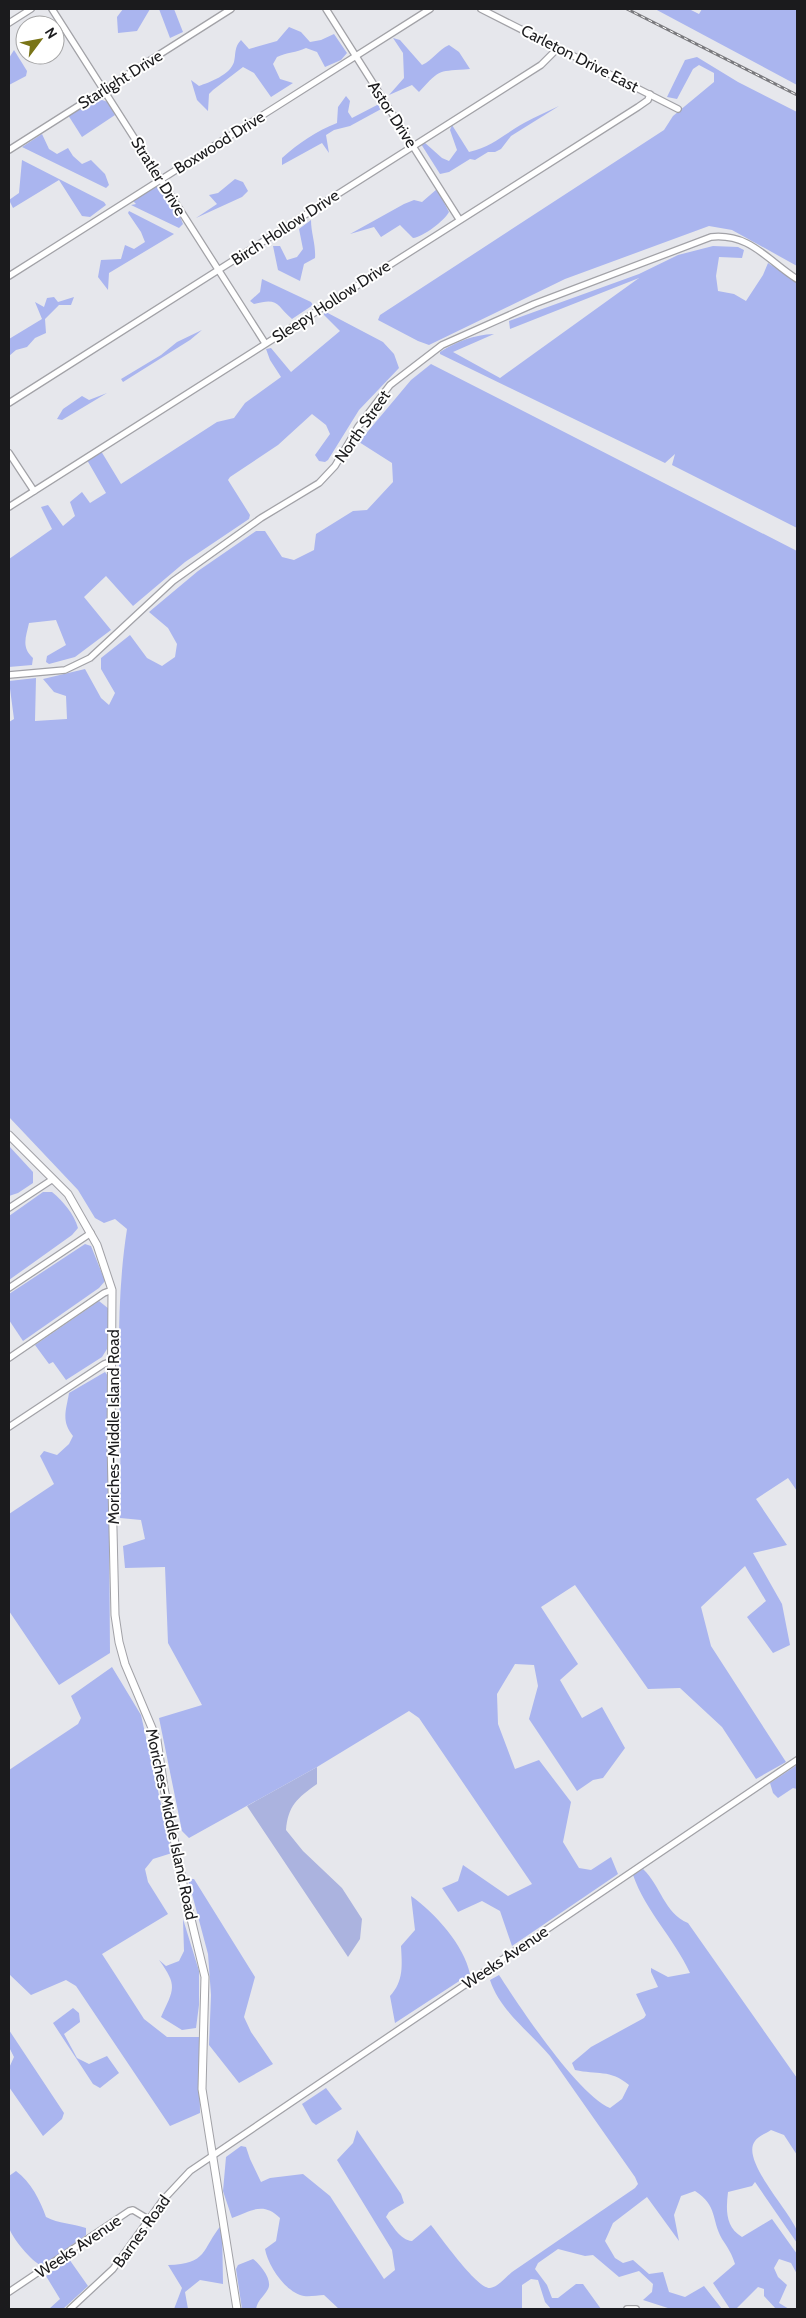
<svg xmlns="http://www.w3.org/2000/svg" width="806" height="2318" font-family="Cabin,sans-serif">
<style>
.green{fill:#abb3df}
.forest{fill:#aab5ef}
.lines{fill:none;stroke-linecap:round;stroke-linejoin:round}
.minor-casing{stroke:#a2a2a7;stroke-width:8}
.major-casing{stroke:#a2a2a7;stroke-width:9}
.minor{stroke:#fff;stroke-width:5.5}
.major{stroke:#fff;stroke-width:7}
.rail-casing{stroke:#7a7a7e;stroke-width:3}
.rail{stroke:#fff;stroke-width:1;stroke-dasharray:4;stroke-linecap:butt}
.labels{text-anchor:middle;stroke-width:4;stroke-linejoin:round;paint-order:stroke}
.street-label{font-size:16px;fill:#1b1b1d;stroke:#fff}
</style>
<rect width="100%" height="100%" fill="#e6e7ec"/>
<path class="green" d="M317 1767V1784C297 1798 288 1806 286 1830L303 1851 342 1888 362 1919 360 1939 348 1957 247 1806Z"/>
<g class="forest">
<path d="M123 9H150L137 31 118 33 117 17Z"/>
<path d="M159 9H174L183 32 170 38Z"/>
<path d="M655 9H689L699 14 702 9H797V85Z"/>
<path d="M289 27 301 32 310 42 321 40 334 34 347 53 341 60 325 67 317 52 306 48C296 53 287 52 277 57L273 64 280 79 293 83 271 97 254 73 243 67 213 90 209 94 208 111 197 100 191 80 199 86C210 82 230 75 234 62 236 54 234 47 241 40L249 49 277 41Z"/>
<path d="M393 38 400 40 422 65C433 60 438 50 449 45L459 52 470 69C438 72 442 67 419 92L412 85 389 95 404 78 403 53Z"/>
<path d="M14 50 27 71 26 76 9 85V58Z"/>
<path d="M697 57 738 82 797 112V266L732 230 709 226 565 279 429 345 418 341 378 320 380 315 664 130 673 116 714 82V73L699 65 693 69 677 99 667 97 685 60Z"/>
<path d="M346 96 350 101 348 112 352 118 379 104 383 108 350 126 334 130 326 135 329 153 322 143 282 165V158C299 143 316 131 337 123L338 107Z"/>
<path d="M96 98 108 102 115 115 82 137 68 115Z"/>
<path d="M559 106 511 136 501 149 495 152H488L475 160 470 159 449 172 440 174 421 144 424 142 442 158 449 161 457 150 450 130 452 125 469 152C493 146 503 135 524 123 535 117 548 111 559 106Z"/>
<path d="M42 134 49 149 57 154 68 148 73 156 82 164 91 160 105 174 109 185 106 188 22 147Z"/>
<path d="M22 160 104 202 106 205 90 217 82 216 59 180 13 208 9 200 19 193Z"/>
<path d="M235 179 243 182 248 191 242 197 196 218 217 204 209 195 218 193Z"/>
<path d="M156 187H160L179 214 183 224 179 228 131 205 136 204 132 200Z"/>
<path d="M437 189 449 212C444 221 423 237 413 238L400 225 381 237 374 227 350 234 404 204 414 200 422 202Z"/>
<path d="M129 211 174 234 109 273 108 290 98 277 101 260 121 259 125 245 134 249 145 242 141 232 128 213Z"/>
<path d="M311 220C311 233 316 245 315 258L304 264 300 281 278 270 273 246H280L287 260 297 257 303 249 299 229Z"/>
<path d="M713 246 738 247 744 250 742 258 719 257 716 276 718 291 734 294 746 301 763 275 768 263 797 282V528L672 465 675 454 665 463 440 354V352C458 341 473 335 494 334L453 352 500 378 639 278 510 329 509 321 639 274 678 255Z"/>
<path d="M262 279 311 302 313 305 292 319C276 305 279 297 254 304L250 301 260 292Z"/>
<path d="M54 297 58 302 74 297 71 305H59L45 319 46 333 35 338 27 347 16 350 9 356V339L42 319 35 302 44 307 47 298Z"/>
<path d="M324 311 383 342 394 354 399 368 359 410 328 460 325 462 319 461 315 455 330 434 326 425 312 414 278 445 230 477 228 480 250 515 249 519 185 562 133 606 106 576 84 597 111 630 75 657 49 664 46 662 47 656 66 645 56 620 29 623C26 637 21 647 33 658L32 665 9 667V559L52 529 41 507 48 505 63 526 75 516 70 502 82 492 90 503 106 493 87 460 101 451 121 484 217 422 234 418 245 403 281 377 270 360 266 349 271 348 291 372 340 331 324 315Z"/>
<path d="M202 330 190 340 123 382 121 379 161 355 177 342Z"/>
<path d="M431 364 797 551V1491L788 1478 756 1499 787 1545 753 1553 782 1604 790 1645 773 1653 747 1617 766 1601 745 1566 701 1607 711 1646 786 1762 756 1779 722 1727 680 1688 648 1689 575 1585 541 1607 578 1664 560 1680 582 1718 602 1707 625 1748 603 1778 593 1780 577 1791 529 1719 538 1686 534 1665 515 1664 497 1694 498 1724 515 1769 539 1760 571 1802 563 1842 579 1868 591 1870 611 1857 618 1874 512 1946 500 1911 482 1901 458 1912 442 1888 458 1881 463 1865 508 1896 532 1884 419 1718 409 1711 317 1767 189 1838 182 1831 159 1718 202 1705 168 1643 165 1567 125 1568 123 1546 145 1539 141 1520 120 1518C123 1422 112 1325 127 1229L115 1219 104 1223 95 1218 78 1190 9 1117V722L14 719 9 681 36 678 35 721 67 719 66 696 54 692 43 679 85 669 101 698 109 705 115 693 101 669V658L130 635 147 658 162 666 175 657 177 644 168 628 149 612 198 571 256 531H265L282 557 294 560 314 550 316 534 353 511 367 510 393 482 392 463 359 442 411 380Z"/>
<path d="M107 393 62 420 57 419 63 409 82 396 89 400Z"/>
<path d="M9 1146 33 1172V1183L18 1193 9 1196Z"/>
<path d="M43 1192H52C63 1201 74 1214 78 1228L72 1235 9 1280V1216Z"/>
<path d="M85 1244 91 1246 105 1281 99 1288 23 1341 9 1320V1294Z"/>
<path d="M99 1301 109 1309 107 1349 102 1357 66 1380 53 1362 49 1364 35 1345Z"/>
<path d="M105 1372 108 1376 110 1653 59 1685 9 1611V1514L54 1484 40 1456 44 1451 57 1455 69 1444 73 1436C61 1421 66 1411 69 1393Z"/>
<path d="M112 1667 141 1715 172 1853 153 1859 145 1869 148 1882 168 1914 102 1954 144 2019 167 2037H199L200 2113 170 2126 76 1986 66 1980 31 1995 9 1974V1770L78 1724 81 1718 71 1696Z"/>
<path d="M797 1765V1789L793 1788 778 1798 773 1793 770 1783Z"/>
<path d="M643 1869C661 1886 664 1913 688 1923L797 2078V2155L784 2135 771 2130C767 2133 758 2136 755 2141 740 2160 791 2212 797 2231 798 2234 797 2239 797 2243L755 2182 752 2186 728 2192C726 2209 725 2227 742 2237L772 2219 797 2254V2274L791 2263 779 2259 774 2268 778 2277 787 2285 779 2303 789 2309H776L764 2296V2289L758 2287 736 2309H730L713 2283 735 2264C732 2254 728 2248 722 2239 711 2219 718 2206 695 2191L681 2196 674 2215 679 2241 647 2197 613 2223 605 2241 615 2258 623 2263 633 2260 649 2274 663 2272 669 2292 685 2297 704 2286 722 2309H671L643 2300 652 2292 653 2284 639 2271 619 2277 593 2255 585 2256 558 2249 538 2263 535 2269 547 2285 552 2298H558L576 2284H583L601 2309H551L545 2302 538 2280 531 2279 522 2285V2309H339L324 2295C318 2295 310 2297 304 2296 286 2293 268 2266 265 2249L276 2241 280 2218C263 2201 251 2211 232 2218L223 2191 226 2157 241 2146 246 2147 250 2159 261 2182 270 2178 303 2174 330 2196 384 2279 395 2270 392 2250 337 2160 353 2143 357 2130 401 2194 404 2203 389 2212 386 2217C393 2226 400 2240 412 2241L431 2225C440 2236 477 2289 490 2288 498 2287 506 2277 512 2272L635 2188 638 2184 635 2177 550 2056C530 2032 500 2011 490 1980L499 1975C520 2007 577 2094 610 2108L622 2099 629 2085C610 2069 597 2075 575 2070L572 2063 591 2047 644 2018 646 2015 636 1994 658 1987 651 1972V1968L668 1977 690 1973C674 1938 646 1912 633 1875Z"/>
<path d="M188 1879H194L255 1977 244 2017 251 2032 273 2064 239 2083 209 2045 211 1995 208 1954Z"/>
<path d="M411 1896C435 1913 464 1945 470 1974L395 2023 390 1996C404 1981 402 1965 401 1946L415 1930Z"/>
<path d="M183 1919 199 1971V2005L196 2028 182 2030 161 2017C174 1989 178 1986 159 1960L166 1966 179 1961 184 1951Z"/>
<path d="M73 2008 79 2013 80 2022 64 2034 77 2058 89 2064 107 2056 119 2073 100 2088 93 2084 53 2023Z"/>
<path d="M9 2030 64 2113 62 2119 43 2136 9 2087V2068L14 2057 9 2047Z"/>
<path d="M326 2088 342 2109 316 2125 312 2122 302 2104Z"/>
<path d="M16 2171C31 2182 40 2200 46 2217 59 2224 72 2223 86 2228V2235L42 2266C32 2262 11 2237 9 2227 5 2212 9 2192 9 2176Z"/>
<path d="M222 2224 223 2284 200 2280 185 2292 188 2309H174L182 2288 168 2265C208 2264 201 2250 222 2224Z"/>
<path d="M69 2259 88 2286 63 2309H49L60 2299 46 2276Z"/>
<path d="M253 2259C260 2264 273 2280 268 2289 263 2298 258 2299 256 2309H242L236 2269 238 2265Z"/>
</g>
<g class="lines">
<defs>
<g id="minor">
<path d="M52 9 265 343"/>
<path d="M326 9 459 219"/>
<path d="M481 9 678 109"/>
<path d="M9 23 31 9"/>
<path d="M9 150 231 9"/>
<path d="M9 276 430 9"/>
<path d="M9 403 541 65 558 48"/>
<path d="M9 453 34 491"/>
<path d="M9 507 638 107 648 100 650 94"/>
<path d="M9 675 65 670 90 658 173 581 261 518 319 483 335 466 358 427 390 385 442 345 534 304 711 237C750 233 767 260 797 279"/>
<path d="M9 1208 53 1179"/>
<path d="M9 1288 91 1233"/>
<path d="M9 1358 104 1293 112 1290"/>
<path d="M9 1427 104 1364 112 1361"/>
<path d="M9 2292 129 2211 133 2210 148 2219"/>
<path d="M70 2309 113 2269 162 2201 190 2171 797 1760"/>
<path d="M627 2309H636"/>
</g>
<path id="major" d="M9 1135 68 1194 97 1245 112 1290 111 1444 115 1615 119 1642 125 1664 157 1740 164 1788 185 1894 205 1977 202 2089 237 2309"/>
</defs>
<use href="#minor" class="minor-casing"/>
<use href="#major" class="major-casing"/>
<use href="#minor" class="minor"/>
<use href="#major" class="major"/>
<defs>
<path id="rail" d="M627 9 797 95"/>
</defs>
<use href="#rail" class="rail-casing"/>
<use href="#rail" class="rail"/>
</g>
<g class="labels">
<g class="street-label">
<text transform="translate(580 58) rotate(27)" y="6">Carleton Drive East</text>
<text transform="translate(120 79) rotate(-32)" y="6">Starlight Drive</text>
<text transform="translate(393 114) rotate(57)" y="6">Astor Drive</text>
<text transform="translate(219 142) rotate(-32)" y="6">Boxwood Drive</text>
<text transform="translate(159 176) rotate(58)" y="6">Stratler Drive</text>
<text transform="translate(285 227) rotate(-33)" y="6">Birch Hollow Drive</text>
<text transform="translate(331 301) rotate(-33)" y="6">Sleepy Hollow Drive</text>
<text transform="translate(362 426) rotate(-55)" y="6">North Street</text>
<text transform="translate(113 1427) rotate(-90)" y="6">Moriches-Middle Island Road</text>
<text transform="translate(172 1824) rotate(78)" y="6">Moriches-Middle Island Road</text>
<text transform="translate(505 1957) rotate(-34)" y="6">Weeks Avenue</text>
<text transform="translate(141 2231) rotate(-54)" y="6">Barnes Road</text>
<text transform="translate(78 2246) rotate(-34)" y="6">Weeks Avenue</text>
</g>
</g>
<rect width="806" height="2318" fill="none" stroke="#1b1b1d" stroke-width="20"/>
<g transform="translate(40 40) rotate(58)"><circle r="24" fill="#ffffff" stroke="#a4a4a5"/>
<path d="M0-4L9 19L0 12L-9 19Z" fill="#797417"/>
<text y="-8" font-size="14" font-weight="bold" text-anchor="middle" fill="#1b1b1d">N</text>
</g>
</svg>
